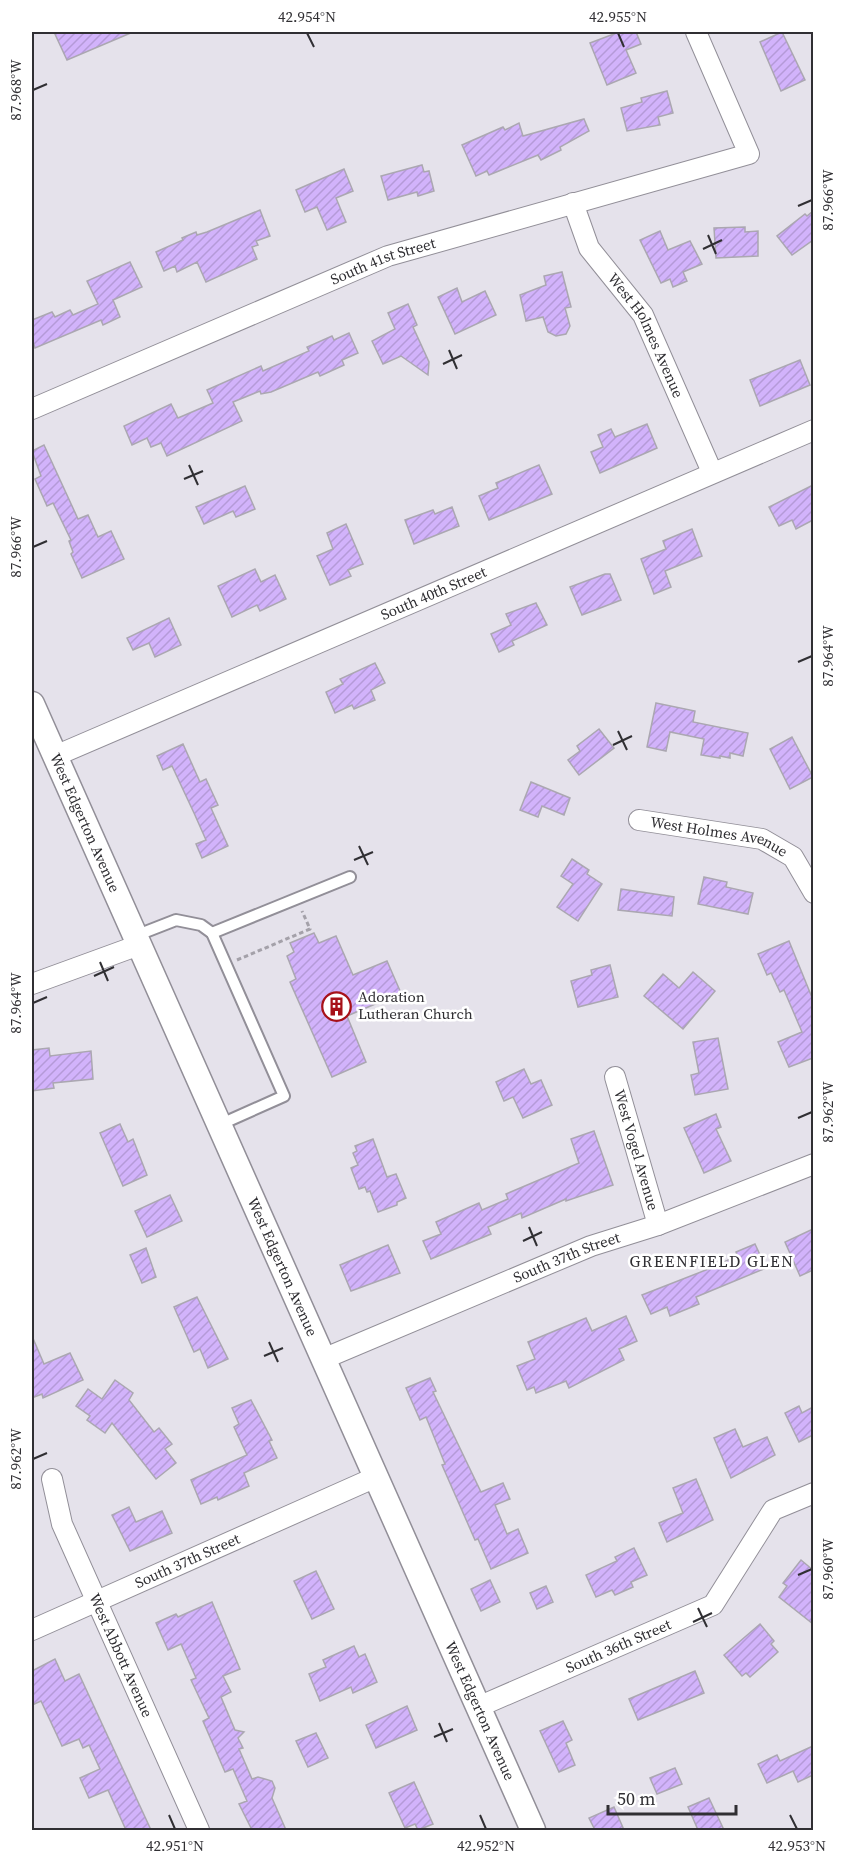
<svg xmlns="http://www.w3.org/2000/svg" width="845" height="1862" font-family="'Source Serif 4',serif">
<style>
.building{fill:url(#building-hatch);stroke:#aba7b1;stroke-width:1.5}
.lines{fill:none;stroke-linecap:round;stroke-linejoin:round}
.service-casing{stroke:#928f98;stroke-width:14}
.minor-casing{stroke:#928f98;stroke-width:22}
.tertiary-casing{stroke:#928f98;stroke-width:27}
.path{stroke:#a4a1a9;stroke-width:3;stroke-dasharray:4.5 3;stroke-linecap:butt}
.service{stroke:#fff;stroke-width:10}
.minor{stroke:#fff;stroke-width:20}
.tertiary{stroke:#fff;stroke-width:24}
.ticks{fill:none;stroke:#302f33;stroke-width:2}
.labels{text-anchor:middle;stroke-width:5;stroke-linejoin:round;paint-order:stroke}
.street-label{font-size:15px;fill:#302f33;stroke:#fff}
.poi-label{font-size:15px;fill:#302f33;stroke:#fff;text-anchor:start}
.neighbourhood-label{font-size:16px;letter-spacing:1.5px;fill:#302f33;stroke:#fff}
.neatline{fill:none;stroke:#302f33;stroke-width:2}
.ticks-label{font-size:15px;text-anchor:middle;fill:#302f33}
</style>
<defs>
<pattern id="building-hatch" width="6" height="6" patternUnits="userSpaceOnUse" patternTransform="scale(1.5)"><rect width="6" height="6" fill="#d2b3fb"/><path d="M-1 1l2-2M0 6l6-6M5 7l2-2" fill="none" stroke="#b59ad8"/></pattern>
</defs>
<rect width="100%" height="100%" fill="#e5e2eb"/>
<g class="building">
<path d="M54 32H133L67 60Z"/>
<path d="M619 32H636L641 44 626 50 636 73 607 85 590 43Z"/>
<path d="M782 32 805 80 781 91 760 42Z"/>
<path d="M667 91 673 113 658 117 660 125 627 131 621 108 642 102 641 98Z"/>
<path d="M584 119 589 131 560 147 561 150 541 160 538 155 489 175 487 171 476 176 462 145 503 127 505 130 519 123 523 136Z"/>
<path d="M422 165 424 172 429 171 434 191 418 196 417 192 388 200 381 176Z"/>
<path d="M344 169 353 191 336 198 346 222 327 230 317 207 305 212 296 190Z"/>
<path d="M260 210 270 236 256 241 258 245 252 247 257 259 206 282 197 262 177 272 175 266 164 271 156 252 183 240 182 238 196 232 197 235 207 232Z"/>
<path d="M813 211V240L792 255 777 236 805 214 807 216Z"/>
<path d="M745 227V232L758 231V256L716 258 714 228Z"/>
<path d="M660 231 668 250 690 241 702 264 683 272 687 281 673 287 670 279 661 283 640 240Z"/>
<path d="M130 262 142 287 113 300 120 317 103 325 101 320 35 348 32 339V320L52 312 55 317 70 310 73 315 98 304 87 281Z"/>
<path d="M562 272 571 307 565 308 570 326 566 334 556 336 548 332 543 317 526 321 520 295 546 285 544 276Z"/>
<path d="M457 288 462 302 485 291 496 315 455 334 438 297Z"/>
<path d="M408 304 417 325 413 327 429 362 428 375 401 356 383 364 372 341 395 329 388 313Z"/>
<path d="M349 333 358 353 342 360 344 365 320 376 318 372 271 392 261 394 260 391 233 402 242 421 167 456 161 443 151 447 147 438 132 445 124 426 171 404 178 418 213 403 207 390 261 366 263 371 309 351 307 347 332 336 334 340Z"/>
<path d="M800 360 810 385 760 406 750 380Z"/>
<path d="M647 424 657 448 600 473 591 452 603 447 598 435 611 429 615 437Z"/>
<path d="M44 445 78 519 88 515 98 537 111 531 124 559 82 578 71 554 73 552 69 541 71 540 53 503 47 506 35 479 41 476 32 451Z"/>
<path d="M539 465 552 494 489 520 479 496 498 488 496 483Z"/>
<path d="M813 485V520L796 529 792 520 779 526 769 507Z"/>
<path d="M245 486 255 509 236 517 233 511 204 524 196 507Z"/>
<path d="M452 507 459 526 414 544 405 520 433 510 435 514Z"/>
<path d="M346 524 363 564 348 570 351 576 330 585 317 556 333 549 327 533Z"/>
<path d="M692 529 702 556 665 571 671 587 654 594 641 559 666 549 663 541Z"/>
<path d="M255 569 261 582 275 575 286 599 260 611 257 605 232 617 218 586Z"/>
<path d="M605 574H610L621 600 582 615 570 587Z"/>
<path d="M536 603 547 625 512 641 514 645 499 652 491 634 511 625 506 614Z"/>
<path d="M169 618 181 645 155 657 149 643 133 650 127 638Z"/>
<path d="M375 663 385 683 371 690 375 700 354 709 352 705 335 713 326 692 343 684 340 679Z"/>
<path d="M656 703 695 711 693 722 748 733 743 756 730 753V758L720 756V758L701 755 704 739 670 732 666 751 647 747Z"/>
<path d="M599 729 614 748 579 775 568 760 580 751 577 746Z"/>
<path d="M792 737 813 777 790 789 770 749Z"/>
<path d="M183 744 200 782 206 779 218 805 211 808 228 846 202 858 196 844 206 840 194 813 172 766 163 770 157 756Z"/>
<path d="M531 782 570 798 564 815 542 806 538 817 520 810Z"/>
<path d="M572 859 589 870 587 874 602 884 578 921 557 907 573 884 561 876Z"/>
<path d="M704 877 727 882 726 887 753 893 748 914 698 904Z"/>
<path d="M621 889 674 897 672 916 618 910Z"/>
<path d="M314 933 319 943 336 936 353 975 387 961 401 993 347 1016 366 1062 332 1077 290 982 296 979 287 956 294 952 290 943Z"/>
<path d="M789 941 813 1000V1058L789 1067 778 1042 802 1032 784 990 780 992 771 973 767 975 758 954Z"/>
<path d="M610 965 618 997 578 1007 571 981 592 975 591 970Z"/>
<path d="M693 972 715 991 683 1029 644 996 663 974 679 988Z"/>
<path d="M718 1038 728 1089 695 1095 691 1075 699 1073 693 1042Z"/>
<path d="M49 1048 50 1056 91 1051 93 1079 53 1083 54 1088 32 1091V1050Z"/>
<path d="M524 1069 531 1084 541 1080 552 1105 523 1118 513 1097 504 1101 496 1082Z"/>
<path d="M716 1114 721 1127 716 1129 731 1161 704 1173 684 1128Z"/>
<path d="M120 1124 128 1142 133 1139 147 1175 123 1186 100 1133Z"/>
<path d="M594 1131 613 1185 566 1201V1199L522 1218 521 1213 488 1227 491 1234 431 1259 423 1241 441 1234 436 1222 479 1203 482 1210 508 1199 506 1194 579 1163 571 1139Z"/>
<path d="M373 1139 387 1177 396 1174 406 1198 397 1202V1205L378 1212 370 1191 367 1192 365 1187 359 1189 351 1168 358 1165 353 1153 357 1151 355 1146Z"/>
<path d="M170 1195 182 1221 147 1237 135 1211Z"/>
<path d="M813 1229V1270L800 1276 785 1242Z"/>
<path d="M755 1244 766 1268 696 1297 699 1304 670 1316 667 1307 651 1314 642 1295 711 1268 737 1256 736 1252Z"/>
<path d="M388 1245 400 1273 351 1291 340 1265Z"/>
<path d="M146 1248 156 1277 142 1283 130 1255Z"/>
<path d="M197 1297 228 1359 208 1368 200 1349 194 1352 174 1307Z"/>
<path d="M626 1316 637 1341 619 1349 624 1360 569 1388 566 1381 536 1393 534 1387 527 1390 517 1366 535 1359 528 1342 586 1318 592 1331Z"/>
<path d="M32 1336 44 1364 70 1353 83 1380 43 1398 42 1394 32 1398Z"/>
<path d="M430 1378 436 1391 433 1392 481 1492 503 1483 510 1499 495 1505 507 1534 518 1529 528 1553 491 1569 478 1539 475 1540 442 1465 445 1464 426 1417 420 1420 406 1388Z"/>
<path d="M115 1380 133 1393 129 1400 154 1432 159 1428 172 1444 165 1449 176 1463 156 1479 112 1423 105 1433 87 1420 90 1416 76 1406 88 1389 102 1399Z"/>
<path d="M251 1400 272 1440 269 1441 277 1458 244 1473 249 1486 218 1500 217 1497 201 1504 191 1480 247 1455 234 1427 239 1424 232 1408Z"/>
<path d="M799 1406 802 1413 813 1407V1435L799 1442 785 1413Z"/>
<path d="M735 1429 743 1447 767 1437 775 1455 731 1478 714 1438Z"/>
<path d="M696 1479 713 1520 667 1542 659 1523 683 1513 673 1488Z"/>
<path d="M129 1507 136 1522 162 1511 172 1533 130 1551 112 1515Z"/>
<path d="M634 1548 647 1575 631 1582 633 1587 615 1595 612 1590 596 1597 586 1575 617 1561 615 1557Z"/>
<path d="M801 1560 813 1570V1624L779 1597 787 1586 783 1583Z"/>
<path d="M316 1571 334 1609 312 1619 294 1581Z"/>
<path d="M490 1580 500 1602 481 1611 471 1589Z"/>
<path d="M546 1586 553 1602 537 1609 530 1593Z"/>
<path d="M212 1602 240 1669 223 1676 231 1692 221 1697 235 1730 244 1732 238 1738 243 1748 239 1749 252 1779 258 1777 272 1781 275 1788 272 1798 286 1830H252L239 1804 247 1801 233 1769 225 1772 203 1721 209 1718 191 1680 196 1678 181 1644 168 1650 156 1623 176 1614 178 1617Z"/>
<path d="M760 1624 774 1641 771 1644 778 1652 750 1677 746 1673 742 1676 724 1655Z"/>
<path d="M354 1646 359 1657 365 1654 377 1682 353 1693 351 1687 320 1701 309 1674 326 1667 323 1660Z"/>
<path d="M55 1659 65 1681 79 1674 151 1830H126L108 1790 89 1798 80 1778 100 1769 89 1745 83 1748 79 1739 62 1746 41 1701 32 1705V1671Z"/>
<path d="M695 1671 704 1693 638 1720 629 1699Z"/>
<path d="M407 1706 417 1730 376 1748 366 1725Z"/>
<path d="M563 1721 572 1740 566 1743 575 1765 559 1772 540 1731Z"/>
<path d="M316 1733 328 1758 308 1767 296 1741Z"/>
<path d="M813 1746V1775L798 1782 793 1771 767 1783 758 1764 777 1755 780 1761Z"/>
<path d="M675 1768 682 1784 657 1794 650 1778Z"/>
<path d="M414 1782 433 1824 418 1830 415 1824 405 1828 389 1793Z"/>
<path d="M709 1798 724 1830H698L688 1807Z"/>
<path d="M614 1807 624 1830H595L589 1818Z"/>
</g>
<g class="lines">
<defs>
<g id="service">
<path d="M212 933 350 877"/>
<path d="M135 936 176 920 201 925 212 933 284 1096 219 1125"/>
</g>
<g id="minor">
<path id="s1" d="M573 203 589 248 643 315 712 472"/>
<path id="s2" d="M32 409 388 256 749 154 696 32"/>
<path id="s3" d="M55 756 814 430"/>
<path id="s4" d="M639 820 762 839 793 857 814 893"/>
<path d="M32 984 139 945"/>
<path id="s5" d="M615 1077 658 1225"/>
<path id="s6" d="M323 1359 591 1246 658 1225 814 1164"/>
<path id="s7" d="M52 1479 62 1524 199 1830"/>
<path id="s8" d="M32 1630 376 1477"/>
<path id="s9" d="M478 1707 713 1605 773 1510 814 1493"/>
</g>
<g id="tertiary">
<path id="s10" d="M32 704 533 1830"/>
</g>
</defs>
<use href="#service" class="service-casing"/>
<use href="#minor" class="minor-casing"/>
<use href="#tertiary" class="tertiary-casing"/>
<path class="path" d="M237 960 310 929 302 911"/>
<use href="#service" class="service"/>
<use href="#minor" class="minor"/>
<use href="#tertiary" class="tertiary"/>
</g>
<path class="ticks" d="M307 33 314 47M618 33 624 47M33 90 47 84M798 206 812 200M708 235 716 254M703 249 722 240M449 350 457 369M443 364 462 355M189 465 198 485M184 479 203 471M33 547 47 541M798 662 812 656M618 731 627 750M613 745 632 736M359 846 368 865M354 860 373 852M100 962 108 981M94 976 114 967M33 1003 47 997M798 1118 812 1112M529 1227 537 1246M523 1241 542 1232M269 1342 278 1362M264 1356 283 1348M33 1459 47 1453M798 1575 812 1569M698 1608 707 1627M693 1622 712 1613M439 1723 447 1742M434 1737 453 1729M169 1815 175 1829M480 1815 486 1829M790 1815 797 1829"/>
<defs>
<symbol id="building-ring" viewBox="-11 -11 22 22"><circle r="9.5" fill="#fff" stroke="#a71119" stroke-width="1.5"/><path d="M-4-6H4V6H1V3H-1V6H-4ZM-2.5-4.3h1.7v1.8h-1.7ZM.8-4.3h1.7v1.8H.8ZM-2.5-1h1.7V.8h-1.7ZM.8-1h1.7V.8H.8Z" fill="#a71119"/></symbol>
</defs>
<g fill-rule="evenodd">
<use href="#building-ring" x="320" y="990" width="33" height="33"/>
</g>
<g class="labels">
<g class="street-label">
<text dy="5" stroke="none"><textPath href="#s2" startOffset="381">South 41st Street</textPath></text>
<text dy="5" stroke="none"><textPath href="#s1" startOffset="153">West Holmes Avenue</textPath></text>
<text dy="5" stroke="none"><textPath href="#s3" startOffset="412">South 40th Street</textPath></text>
<text dy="5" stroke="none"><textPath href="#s10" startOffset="130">West Edgerton Avenue</textPath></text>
<text dy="5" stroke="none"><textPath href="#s4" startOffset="82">West Holmes Avenue</textPath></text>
<text dy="5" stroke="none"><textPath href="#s5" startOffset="76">West Vogel Avenue</textPath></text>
<text dy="5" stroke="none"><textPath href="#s6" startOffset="264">South 37th Street</textPath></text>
<text dy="5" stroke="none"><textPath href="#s10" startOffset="616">West Edgerton Avenue</textPath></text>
<text dy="5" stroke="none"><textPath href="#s8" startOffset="170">South 37th Street</textPath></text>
<text dy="5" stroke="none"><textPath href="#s9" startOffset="153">South 36th Street</textPath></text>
<text dy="5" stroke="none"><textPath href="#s7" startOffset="190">West Abbott Avenue</textPath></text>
<text dy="5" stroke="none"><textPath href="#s10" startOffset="1102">West Edgerton Avenue</textPath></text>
</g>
<g class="poi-label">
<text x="358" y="1002">Adoration<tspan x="358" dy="17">Lutheran Church</tspan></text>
</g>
<g class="neighbourhood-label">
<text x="712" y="1267">GREENFIELD GLEN</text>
</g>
</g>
<rect width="845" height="1862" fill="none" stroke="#ffffff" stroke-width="66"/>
<path d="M608 1805v9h128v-9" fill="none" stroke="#302f33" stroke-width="3"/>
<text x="617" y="1805" font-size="18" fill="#302f33" stroke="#ffffff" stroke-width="4.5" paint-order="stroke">50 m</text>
<rect x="33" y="33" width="779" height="1796" class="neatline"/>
<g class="ticks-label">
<text x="307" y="22">42.954°N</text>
<text x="618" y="22">42.955°N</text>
<text transform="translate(16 90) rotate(-90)" y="5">87.968°W</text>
<text transform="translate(828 200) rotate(-90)" y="5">87.966°W</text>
<text transform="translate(16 547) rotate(-90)" y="5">87.966°W</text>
<text transform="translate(828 656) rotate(-90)" y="5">87.964°W</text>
<text transform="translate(16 1003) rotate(-90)" y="5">87.964°W</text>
<text transform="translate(828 1112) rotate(-90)" y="5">87.962°W</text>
<text transform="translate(16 1459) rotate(-90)" y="5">87.962°W</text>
<text transform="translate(828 1569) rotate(-90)" y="5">87.960°W</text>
<text x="175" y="1851">42.951°N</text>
<text x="486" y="1851">42.952°N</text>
<text x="797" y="1851">42.953°N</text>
</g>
</svg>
